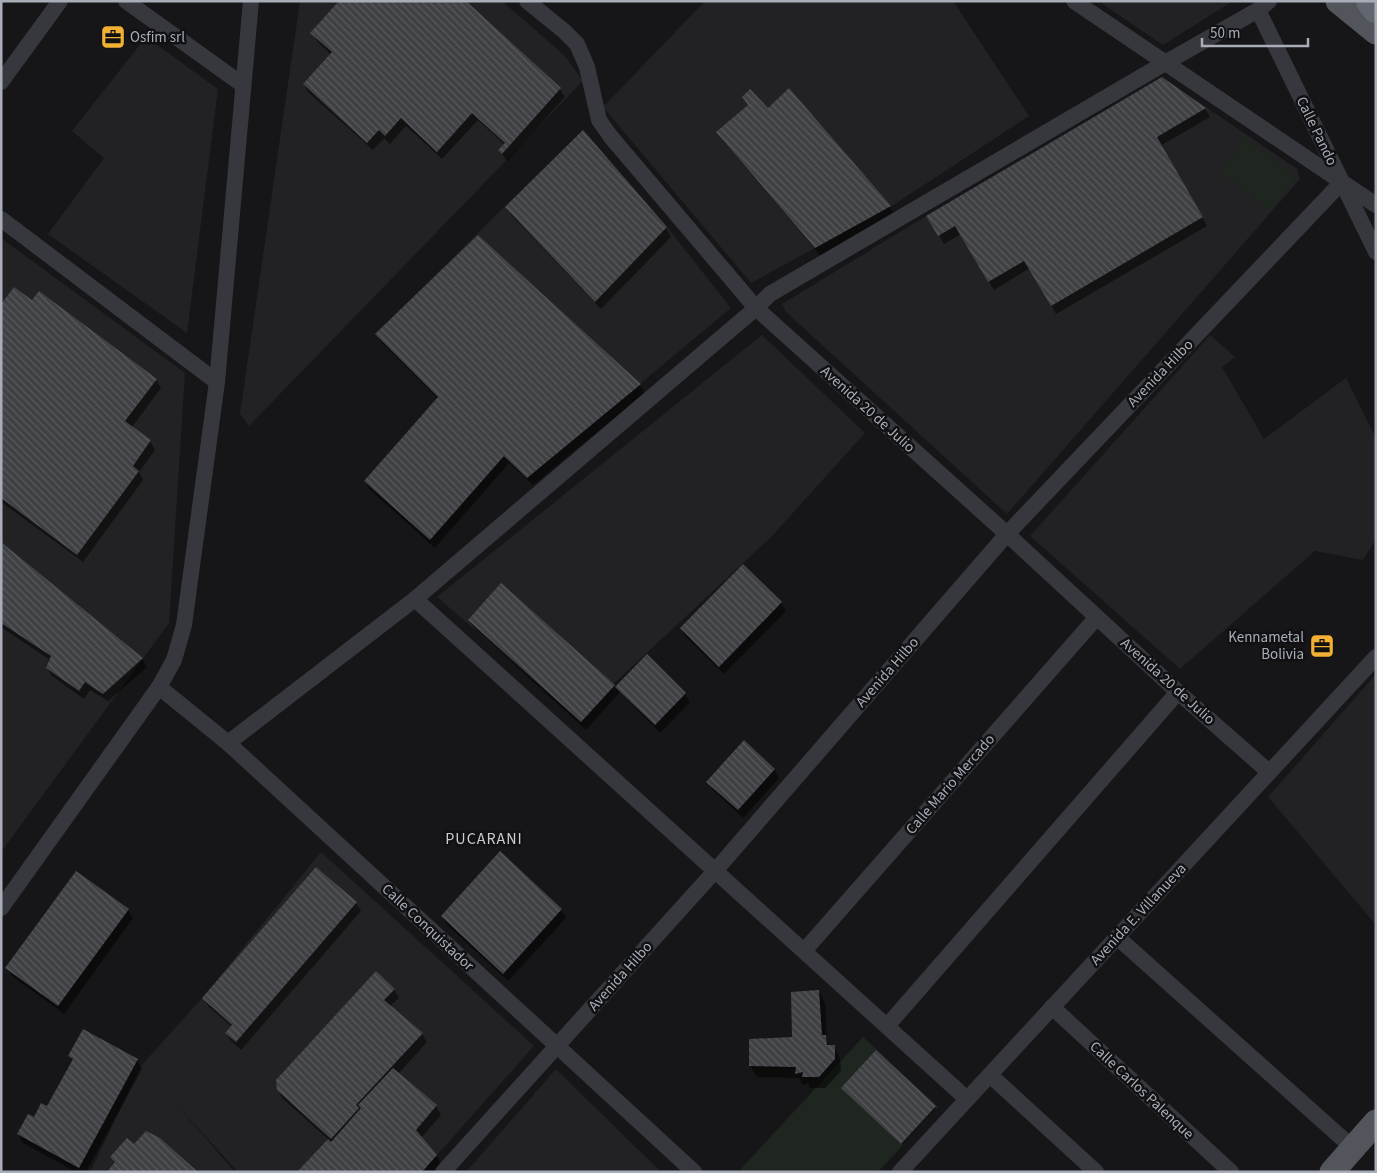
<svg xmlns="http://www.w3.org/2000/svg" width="1377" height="1173" font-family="'Source Sans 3',sans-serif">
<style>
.built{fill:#222225}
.park{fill:#1e261f}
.shadow{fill:#0007}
.building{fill:url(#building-back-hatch)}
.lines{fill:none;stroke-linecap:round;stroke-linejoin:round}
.street{stroke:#37383d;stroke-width:16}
.primary{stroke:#53555c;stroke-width:25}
.highway{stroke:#63666e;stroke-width:28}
.labels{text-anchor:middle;stroke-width:5;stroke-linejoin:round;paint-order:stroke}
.poi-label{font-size:15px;fill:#a8adb8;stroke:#111113;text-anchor:start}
.street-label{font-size:15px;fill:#a8adb8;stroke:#111113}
.neighbourhood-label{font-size:16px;letter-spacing:1px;fill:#c9ccd4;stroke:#111113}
</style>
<defs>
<pattern id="building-back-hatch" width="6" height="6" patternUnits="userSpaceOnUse" patternTransform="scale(1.25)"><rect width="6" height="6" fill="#404145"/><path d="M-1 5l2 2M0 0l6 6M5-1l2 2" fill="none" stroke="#595a5e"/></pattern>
</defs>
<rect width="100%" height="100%" fill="#161618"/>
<g class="built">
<path d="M300 1H502L564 55 583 81 249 426 240 414Z"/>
<path d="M705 1H953L1029 116 895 204 751 283 603 107Z"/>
<path d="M1098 1H1233L1163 45Z"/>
<path d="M146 37 218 89 187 333 48 234 104 158 72 131Z"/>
<path d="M1162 77 1297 169 1300 179 1007 514 786 312 782 304 926 216Z"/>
<path d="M583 130 667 227 731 308 527 478 438 397 375 334Z"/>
<path d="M1 238 185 373 169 623 1 852Z"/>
<path d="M762 335 865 433 773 535 577 718 437 597Z"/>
<path d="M1210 335 1235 357 1222 367 1264 439 1346 378 1376 438V539L1363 560 1315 551 1180 669 1030 536Z"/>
<path d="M1376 674V925L1268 797Z"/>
<path d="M321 852 534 1046 422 1172H238L176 1104 235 1172H90L141 1066 202 998Z"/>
<path d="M556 1069 661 1172H466Z"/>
</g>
<g class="park">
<path d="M1245 138 1296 177 1271 211 1220 172Z"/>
<path d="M863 1037 938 1107 878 1172H738Z"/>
</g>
<g class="shadow">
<path d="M312 33 560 89 565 97 507 161 500 151 505 145 478 120 442 159 406 126 390 144 384 138 373 150 309 93 304 85 331 55 317 41Z"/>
<path d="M789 89 890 207 894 215 821 256 723 141 718 133 749 106 767 109Z"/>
<path d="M1205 109 1210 117 1160 146 1207 226 1056 314 1030 268 994 290 961 234 944 244 928 216Z"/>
<path d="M507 208 666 228 671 237 601 309 512 216Z"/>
<path d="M478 236 640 385 645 393 533 485 509 463 435 548 370 490 365 482 438 399 382 343 377 335Z"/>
<path d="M1 306 156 380 161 388 132 427 150 441 155 450 139 472 143 480 83 562 1 502Z"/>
<path d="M1 543 142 659 147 667 108 701 90 690 84 699 52 676 47 668 50 660 1 627Z"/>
<path d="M781 603 786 611 724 674 686 637 681 628Z"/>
<path d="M469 620 614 686 615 689 647 656 685 694 690 702 660 733 620 692 586 730 474 628Z"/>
<path d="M774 769 779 778 743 818 713 790 708 782Z"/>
<path d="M500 853 561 910 566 918 508 981 447 925 442 916Z"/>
<path d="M316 868 356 903 361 911 241 1050 231 1041 226 1033 232 1027 209 1007 204 998Z"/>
<path d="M128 910 133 918 64 1014 12 976 7 968Z"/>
<path d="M394 989 399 998 390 1006 422 1034 427 1042 398 1074 436 1106 441 1115 421 1138 436 1155 441 1164 434 1172H299L329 1140 283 1099 278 1090Z"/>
<path d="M819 991 825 1003 827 1041 830 1046 834 1047 840 1058 841 1071 825 1088H810L808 1083 803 1085 799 1078 757 1077 750 1065 794 1039Z"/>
<path d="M84 1031 137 1060 142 1069 86 1172H76L23 1143 18 1134 48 1107 73 1061 70 1056Z"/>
<path d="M842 1088 935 1106 936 1109 903 1145Z"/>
</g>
<g class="building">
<path d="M339 1H466L561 88 502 154 498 150 505 143 472 113 437 152 401 118 385 136 379 130 367 143 303 84 332 52 310 33Z"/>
<path d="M1162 77 1206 108 1157 137 1203 217 1051 306 1024 261 988 282 955 226 938 236 926 216Z"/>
<path d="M789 88 891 206 815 248 716 132 748 105 742 97 750 89 768 108Z"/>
<path d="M583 130 667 227 595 302 505 207Z"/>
<path d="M478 235 641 384 527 478 504 456 430 540 364 481 438 397 375 334Z"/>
<path d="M14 287 32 300 39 291 157 379 125 421 151 440 133 466 139 471 77 555 1 498V304Z"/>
<path d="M1 542 143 658 103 694 85 682 79 691 46 668 51 656 1 623Z"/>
<path d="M743 564 782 602 719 667 680 628Z"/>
<path d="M501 583 615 685 581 722 468 620Z"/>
<path d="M647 654 686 693 655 725 615 687Z"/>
<path d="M744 740 775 769 738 810 706 782Z"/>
<path d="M500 851 562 909 503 974 441 916Z"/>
<path d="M316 867 357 902 236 1042 225 1033 232 1025 202 998Z"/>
<path d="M76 871 129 909 58 1006 5 968Z"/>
<path d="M376 971 395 989 384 1000 423 1033 356 1105 359 1108 331 1139 277 1090 276 1080Z"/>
<path d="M819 990 822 1035H826L827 1045H835V1059L819 1077H802L803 1072 795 1074 796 1067 749 1066V1039L792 1037 791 992Z"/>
<path d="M83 1029 138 1059 79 1168 17 1134 28 1114 34 1117 41 1103 47 1106 73 1059 68 1056Z"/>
<path d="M876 1050 936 1106 901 1144 841 1088Z"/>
<path d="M393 1068 437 1105 416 1130 437 1155 422 1172H297L328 1139 331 1142 361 1108 358 1105Z"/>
<path d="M146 1131 160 1138 198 1172H107L115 1162 110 1157 127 1138 134 1144Z"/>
</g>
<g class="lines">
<g class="street">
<path d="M126 1 243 85"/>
<path d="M527 1 564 31 577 44 587 67 599 120 611 137 756 308 1007 534 1178 692 1269 772"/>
<path d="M1074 1 1376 205"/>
<path d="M1258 10 1376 252"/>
<path d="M1 82 60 1"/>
<path d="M1 219 217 382"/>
<path d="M415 599 967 1099"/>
<path d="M159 687 228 743 694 1172"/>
<path d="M228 743 415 599 756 308 770 294 1165 63 1258 10 1269 1"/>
<path d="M1 908 159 687 174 660 184 625 217 382 251 1"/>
<path d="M1117 937 1353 1148"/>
<path d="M804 951 1097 617"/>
<path d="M1052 1007 1231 1172"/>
<path d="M887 1026 1178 692"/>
<path d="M990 1075 1096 1172"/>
<path d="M443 1172 715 871 1007 534 1342 182"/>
<path d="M900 1172 1376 657"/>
</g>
<g class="primary">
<path d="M1338 1 1376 32"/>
<path d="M1332 1172 1376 1122"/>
</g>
<path class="highway" d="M1370 1 1376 9"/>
</g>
<defs>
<symbol id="office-square" viewBox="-11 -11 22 22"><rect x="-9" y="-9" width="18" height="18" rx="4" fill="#f2b134" stroke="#111113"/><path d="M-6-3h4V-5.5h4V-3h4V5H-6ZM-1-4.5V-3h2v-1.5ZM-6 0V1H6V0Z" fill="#111"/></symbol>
</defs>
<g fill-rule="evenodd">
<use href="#office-square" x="99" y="23" width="28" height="28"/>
<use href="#office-square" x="1308" y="632" width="28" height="28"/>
</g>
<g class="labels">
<g class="poi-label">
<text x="130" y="42">Osfim srl</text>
<text x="1304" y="642" text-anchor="end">Kennametal<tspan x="1304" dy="17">Bolivia</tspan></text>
</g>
<g class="street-label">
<text transform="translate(1317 131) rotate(64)" y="5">Calle Pando</text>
<text transform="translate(1160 373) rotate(-46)" y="5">Avenida Hilbo</text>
<text transform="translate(868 409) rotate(42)" y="5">Avenida 20 de Julio</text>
<text transform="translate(887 672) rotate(-49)" y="5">Avenida Hilbo</text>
<text transform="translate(1168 681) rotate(42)" y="5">Avenida 20 de Julio</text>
<text transform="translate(950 784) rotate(-49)" y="5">Calle Mario Mercado</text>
<text transform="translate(1138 914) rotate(-47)" y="5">Avenida E. Villanueva</text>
<text transform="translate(428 927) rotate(43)" y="5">Calle Conquistador</text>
<text transform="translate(620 976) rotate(-48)" y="5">Avenida Hilbo</text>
<text transform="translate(1142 1090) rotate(43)" y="5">Calle Carlos Palenque</text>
</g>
<g class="neighbourhood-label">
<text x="484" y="844">PUCARANI</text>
</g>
</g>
<rect width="1377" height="1173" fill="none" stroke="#a8adb8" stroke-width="5"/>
<path d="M1202 38v8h106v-8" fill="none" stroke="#a8adb8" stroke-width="2.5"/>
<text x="1210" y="38" font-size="15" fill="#a8adb8" stroke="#111113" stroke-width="4" paint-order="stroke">50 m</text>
</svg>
